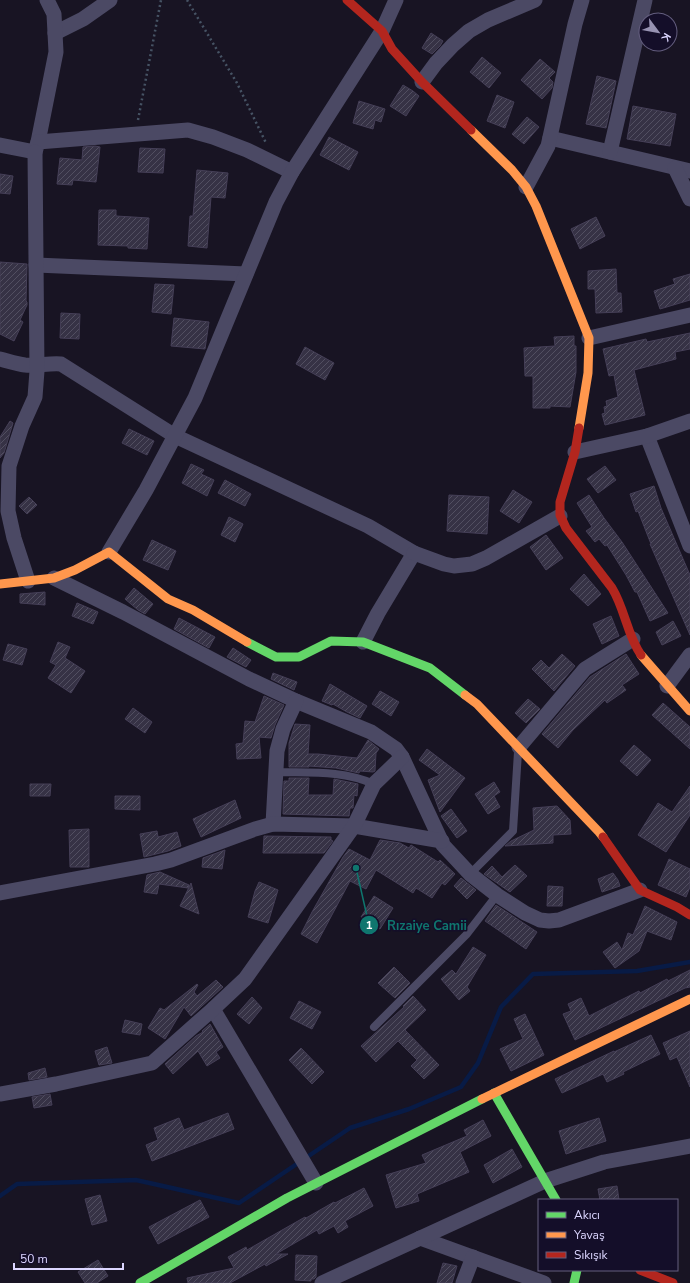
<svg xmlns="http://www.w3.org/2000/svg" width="690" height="1283" font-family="'Nunito Sans',sans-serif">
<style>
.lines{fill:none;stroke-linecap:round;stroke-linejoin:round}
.stream{stroke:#081b46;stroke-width:4.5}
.building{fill:url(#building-hatch);stroke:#453f57}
.path{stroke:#465364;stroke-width:2.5;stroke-dasharray:2 3;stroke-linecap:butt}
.lane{stroke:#4b4964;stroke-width:8}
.street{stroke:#4b4964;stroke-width:15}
.fast{stroke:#63d668;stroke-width:9}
.slow{stroke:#ff974d;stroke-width:9}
.jam{stroke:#b3261e;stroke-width:9}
.leader{fill:none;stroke:#0f766e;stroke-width:1.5}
.callout-dot{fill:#0f766e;stroke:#140e29;stroke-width:1.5}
.mark-label{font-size:12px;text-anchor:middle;font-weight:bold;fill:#fff}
.callout-label{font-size:13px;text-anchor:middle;font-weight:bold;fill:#0f766e;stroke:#140e29;stroke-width:3;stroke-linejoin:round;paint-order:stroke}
</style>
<defs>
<pattern id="building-hatch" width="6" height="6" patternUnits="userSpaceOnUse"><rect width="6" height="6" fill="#363245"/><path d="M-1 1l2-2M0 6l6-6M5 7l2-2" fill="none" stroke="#524f61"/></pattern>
</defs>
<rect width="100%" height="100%" fill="#181423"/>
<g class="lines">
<path class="stream" d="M0 1196 17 1184 136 1180 239 1203 350 1128 409 1109 461 1087 478 1063 501 1007 533 974 637 971 690 962"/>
</g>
<g class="building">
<path d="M431 33 443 41 440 46 432 54 422 48Z"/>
<path d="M482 57 501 73 489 88 470 72Z"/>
<path d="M540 59 555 72 549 78 553 82 552 88 542 99 521 80Z"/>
<path d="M597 76 616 81 606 128 586 124Z"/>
<path d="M403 85 413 91 419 96 406 116 390 106Z"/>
<path d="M497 95 514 102 505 128 487 121Z"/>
<path d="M359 101 385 109 381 122 375 120 373 129 353 123Z"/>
<path d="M633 106 676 114 670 146 627 139Z"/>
<path d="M527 117 539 127 524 144 512 134Z"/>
<path d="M329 137 358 152 349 170 320 155Z"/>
<path d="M95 146 100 147 96 182 73 180 72 185 57 184 60 158 82 160 83 147Z"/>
<path d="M140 148 165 149 163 173 138 172Z"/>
<path d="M197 170 228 173 225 198 211 197 207 248 188 246 190 216H193Z"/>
<path d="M0 174 13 176 10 194 0 193Z"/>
<path d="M99 210H116V216L149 218 147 249 128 248V246L98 245Z"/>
<path d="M596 217 605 236 580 249 571 229Z"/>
<path d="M0 262 27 264 26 301 27 302V305L20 320 23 322 14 341 0 334Z"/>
<path d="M616 269 617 293H621L622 312 596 313 595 289H588V271Z"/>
<path d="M690 274V300L660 309 654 291 675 284 673 279Z"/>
<path d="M155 284 174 285 171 314 152 312Z"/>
<path d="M61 313 80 314 79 339 60 338Z"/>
<path d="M174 318 209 322 205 349 171 346Z"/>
<path d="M690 333V349L675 352 676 359 634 370 645 415 605 425 602 414 605 413 604 407 607 406 606 401 618 397 614 375 609 376 603 349 646 339 647 342Z"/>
<path d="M574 336V346H576V372L570 407 550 406V408H533V376H525L524 348 555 346 554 337Z"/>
<path d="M305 347 334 363 325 380 296 364Z"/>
<path d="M10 421 13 423 4 453 0 458V437Z"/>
<path d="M129 429 154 441 147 455 122 443Z"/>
<path d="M191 464 204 470 201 474 214 480 207 496 182 483Z"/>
<path d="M605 466 616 480 598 493 587 479Z"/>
<path d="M225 480 251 494 245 506 218 493Z"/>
<path d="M654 486 661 508 690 575V635L650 544H651L638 511 636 512 630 494Z"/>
<path d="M513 490 532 502 519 523 500 511Z"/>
<path d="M449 495 489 497 487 534 447 531Z"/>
<path d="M589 495 604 518 622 542 668 613 650 621 637 592H635L626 575 607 545 605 546 599 539 595 542 586 531 592 527 577 503Z"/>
<path d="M29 497 37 505 27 514 19 506Z"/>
<path d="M229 517 243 524 235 542 221 535Z"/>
<path d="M546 535 563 558 546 570 530 547Z"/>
<path d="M152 540 176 551 168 570 143 560Z"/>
<path d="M584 574 601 594 588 606 570 589Z"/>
<path d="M134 588 153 604 145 614 138 610 125 599Z"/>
<path d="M45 592V605L20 603V594Z"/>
<path d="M77 603 98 612 93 624 72 616Z"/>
<path d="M611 616 619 636 602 644 593 624Z"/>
<path d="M179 618 215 637 209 648 174 629Z"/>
<path d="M673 621 681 636 662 645 656 632Z"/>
<path d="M58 642 70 647 65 658 85 671 71 693 48 678 56 665 50 662Z"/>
<path d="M8 644 27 649 22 665 3 660Z"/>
<path d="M233 648 251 660 246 667 227 657Z"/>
<path d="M562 654 575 666 554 691 532 669 541 660 549 668Z"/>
<path d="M626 654 639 674 622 685 626 690 607 703 605 700 573 730 558 748 542 734 590 677Z"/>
<path d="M273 673 297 682 294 690 271 679Z"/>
<path d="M330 684 367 706 360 718 347 712 333 704 332 705 322 701Z"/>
<path d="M380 691 399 702 391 716 372 704Z"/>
<path d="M264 696 284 705 275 725 271 738 259 737 261 758 237 759 236 744 243 743 245 721 255 722Z"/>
<path d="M528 699 540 709 526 723 515 713Z"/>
<path d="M663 703 690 727V749L652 715Z"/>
<path d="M133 708 152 722 145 733 125 719Z"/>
<path d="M295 724 310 725 308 754H318L357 758 368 740 379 749 376 753 375 771 373 772 360 771 359 773 336 768 309 766V767H289V743Z"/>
<path d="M634 745 651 760 637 776 620 761Z"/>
<path d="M427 749 465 778 440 812 428 780 440 775 419 760Z"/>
<path d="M289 778H309L308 795H333L334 779 358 784 357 796 354 795 353 808H350L349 816 283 814 284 781H289Z"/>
<path d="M494 782 500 792 494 796 500 807 488 814 475 794Z"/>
<path d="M30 784H51L50 796H30Z"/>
<path d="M690 786V815L666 852 638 835 658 803 672 812Z"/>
<path d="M115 796H140V810L115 809Z"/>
<path d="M235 800 241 818 201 837 193 819Z"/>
<path d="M557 806 570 820 571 834 553 835V843L505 846 511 841 534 830 533 808Z"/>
<path d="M451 809 467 831 457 838 441 816Z"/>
<path d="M89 829V867H70L69 830Z"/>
<path d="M157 831 158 837 177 832 181 846 168 851 144 857 140 834Z"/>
<path d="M264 836 331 837V840L333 841 324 853H263Z"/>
<path d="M380 840 400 843 409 848 411 845 438 862 440 860 455 874 445 885 442 883 432 898 416 888 413 893 376 870 366 889 350 881 317 943 301 934 312 912 343 857 349 849 370 860Z"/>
<path d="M225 850 222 869 202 867 203 858Z"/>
<path d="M669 859 690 869V887L686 897 658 885Z"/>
<path d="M515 865 527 876 510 892 484 874 492 866 502 877Z"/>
<path d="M160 872 189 885 188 888 159 884 157 894 144 892 147 875Z"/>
<path d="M613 873 618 880 620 886 602 892 598 879Z"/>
<path d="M461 878 476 890 467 899 454 886Z"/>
<path d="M259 882 278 890 268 923 248 917 255 891Z"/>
<path d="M191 883 199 914 180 906Z"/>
<path d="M548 886 563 887 562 906H547Z"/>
<path d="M374 896 393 908 380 929 361 917Z"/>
<path d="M496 905 537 932 526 949 485 921Z"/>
<path d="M645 906 677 922 671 940 647 931 639 951 615 968 603 952 617 942 622 950 628 933 633 935Z"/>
<path d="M473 947 486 955 467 987 470 991 459 1000 441 979 452 970 456 974Z"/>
<path d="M394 967 410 983 395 998 378 983Z"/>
<path d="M690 970V987L685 988 575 1040 563 1014 571 1011 568 1004 581 998 589 1016 639 991 640 993 667 979 668 981Z"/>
<path d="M216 980 223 987 191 1016 184 1007 165 1039 148 1028 160 1008 164 1010 197 984 198 985 194 992 197 996Z"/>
<path d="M413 996 426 1010 405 1030 439 1065 424 1079 411 1066 417 1060 398 1041 376 1062 361 1046 404 1007 403 1006Z"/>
<path d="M252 997 262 1008 249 1024 237 1014Z"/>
<path d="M299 1001 321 1012 312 1029 290 1018Z"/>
<path d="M525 1014 544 1055 511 1071 500 1049 523 1039 514 1019Z"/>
<path d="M125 1020 142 1024 140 1035 122 1032Z"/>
<path d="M210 1024 223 1047 216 1052 220 1058 207 1066 198 1051 173 1074 165 1064 196 1036 203 1032 202 1031Z"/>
<path d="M690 1031V1087L677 1057 670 1060 663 1043Z"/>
<path d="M651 1035 660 1054 623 1072 624 1074 607 1082 603 1074 562 1093 555 1079 614 1051V1052Z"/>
<path d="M107 1047 112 1063 99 1065 95 1051Z"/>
<path d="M301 1048 324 1072 312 1084 289 1060Z"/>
<path d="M45 1068 47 1077 29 1080 28 1073Z"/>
<path d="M50 1094 52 1105 34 1108 32 1097Z"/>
<path d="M228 1113 234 1129 152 1161 146 1145 158 1140 154 1128 179 1118 184 1130Z"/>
<path d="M599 1118 606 1141 566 1154 559 1131Z"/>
<path d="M483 1120 491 1136 460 1152 469 1172 417 1194 419 1201 396 1208 386 1175 426 1163 422 1155 467 1136 464 1130Z"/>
<path d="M512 1149 522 1167 493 1183 484 1165Z"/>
<path d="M617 1186 619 1200H600L598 1189Z"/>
<path d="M364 1188 373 1206 345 1221 348 1227 338 1233 334 1226 319 1234 317 1230 276 1254H288L266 1266 265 1264 230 1283H188L187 1278 234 1268 228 1257 246 1247 247 1250 305 1217 306 1218 334 1202 335 1203Z"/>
<path d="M100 1195 107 1221 92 1225 85 1199Z"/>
<path d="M200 1200 209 1217 158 1244 149 1227Z"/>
<path d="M296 1255 317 1256 316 1277 314 1279H311V1281L295 1280Z"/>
<path d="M98 1260 108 1276 97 1283H85L78 1272Z"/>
<path d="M443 1263 457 1266 452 1283H437Z"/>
</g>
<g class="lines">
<g class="path">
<path d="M187 0 237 83 266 143"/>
<path d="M138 120 161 0"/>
</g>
<g class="lane">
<path d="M276 772C310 773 342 770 374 784"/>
<path d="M470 874 513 831 518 752"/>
<path d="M374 1027 466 935 497 895"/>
</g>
<g class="street">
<path d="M55 33 83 19 110 0"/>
<path d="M422 82 436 63 453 45 469 31 488 20 535 0"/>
<path d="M550 138 690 171"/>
<path d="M38 142 56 52 54 14 47 0"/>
<path d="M0 145 35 152 38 142 188 130 213 137 247 150 292 172"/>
<path d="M610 152 645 0"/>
<path d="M675 168 690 199"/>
<path d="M526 187 548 146 575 24 582 0"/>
<path d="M36 265 246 274"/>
<path d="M589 338 690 315"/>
<path d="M0 359C8 361 17 364 25 365 37 366 49 363 61 364L175 436 368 526 414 553 378 613 363 642"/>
<path d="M647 436 690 546"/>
<path d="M575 452 647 436 690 421"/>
<path d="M109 552 146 490 195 398 276 202 292 172 382 31 396 0"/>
<path d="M414 553 444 564 454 566 472 564 486 558 560 516"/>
<path d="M54 578 123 612 249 679 296 701 371 732 396 749 402 757 443 845 470 874 497 895 525 913 540 920 549 921 559 920 640 890"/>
<path d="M28 581 14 538 8 511 9 466 22 426 35 397 37 371 35 152"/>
<path d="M667 686 690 655"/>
<path d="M519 747 585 669 633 639"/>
<path d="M273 824 277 751 283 729 296 701"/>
<path d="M0 893 155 864 171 860 255 829 273 824 354 826 442 841"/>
<path d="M213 1009 316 1183"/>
<path d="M0 1094 56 1084 152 1063 213 1009 245 979 354 826 374 784 402 757"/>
<path d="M420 1238 544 1283"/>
<path d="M322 1283 545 1181 604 1162 690 1146"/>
<path d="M463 1283 473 1257"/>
</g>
<g class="fast">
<path d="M247 642 276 657H299L331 641 363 642 430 668 465 695"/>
<path d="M494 1093 556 1200"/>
<path d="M140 1283 287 1198 482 1099"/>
<path d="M574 1283 577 1270"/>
</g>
<g class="slow">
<path d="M471 130 512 170 526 187 536 206 589 338 588 373 579 428"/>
<path d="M0 584 54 578 75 570 109 552 168 599 193 610 247 642"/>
<path d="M641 655 690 711"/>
<path d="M465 695 477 704 599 832 603 837"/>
<path d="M482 1099 690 999"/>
</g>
<g class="jam">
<path d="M347 0 382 31 392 49 422 82 471 130"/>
<path d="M579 428 575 452 560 502V515L566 528 612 588C625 609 627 635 641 655"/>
<path d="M603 837 640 890 677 907 690 915"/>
<path d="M640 1270 673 1283"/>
</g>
</g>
<path class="leader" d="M356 868L369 925"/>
<g class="callout-dot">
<circle cx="356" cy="868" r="4"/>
<circle cx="369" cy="925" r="10"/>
</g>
<g class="mark-label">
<text x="369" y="929">1</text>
</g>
<g class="callout-label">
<text x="427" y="930">Rızaiye Camii</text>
</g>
<rect x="538" y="1199" width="140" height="72" fill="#140e29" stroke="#645e7f"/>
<rect x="546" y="1212" width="20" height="6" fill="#63d668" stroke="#645e7f"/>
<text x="574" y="1219" font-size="12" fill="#dcd6ff">Akıcı</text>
<rect x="546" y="1232" width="20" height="6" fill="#ff974d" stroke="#645e7f"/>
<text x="574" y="1239" font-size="12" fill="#dcd6ff">Yavaş</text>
<rect x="546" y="1252" width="20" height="6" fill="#b3261e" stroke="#645e7f"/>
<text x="574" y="1259" font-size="12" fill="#dcd6ff">Sıkışık</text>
<g transform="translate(658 32) rotate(122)"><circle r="19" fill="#140e29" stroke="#645e7f"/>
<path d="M0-3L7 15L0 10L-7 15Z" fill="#9792b2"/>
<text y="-6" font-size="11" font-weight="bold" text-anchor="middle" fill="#dcd6ff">K</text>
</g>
<path d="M14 1263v6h109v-6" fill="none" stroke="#dcd6ff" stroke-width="2"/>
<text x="20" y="1263" font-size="12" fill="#dcd6ff" stroke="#140e29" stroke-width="3" paint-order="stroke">50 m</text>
</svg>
